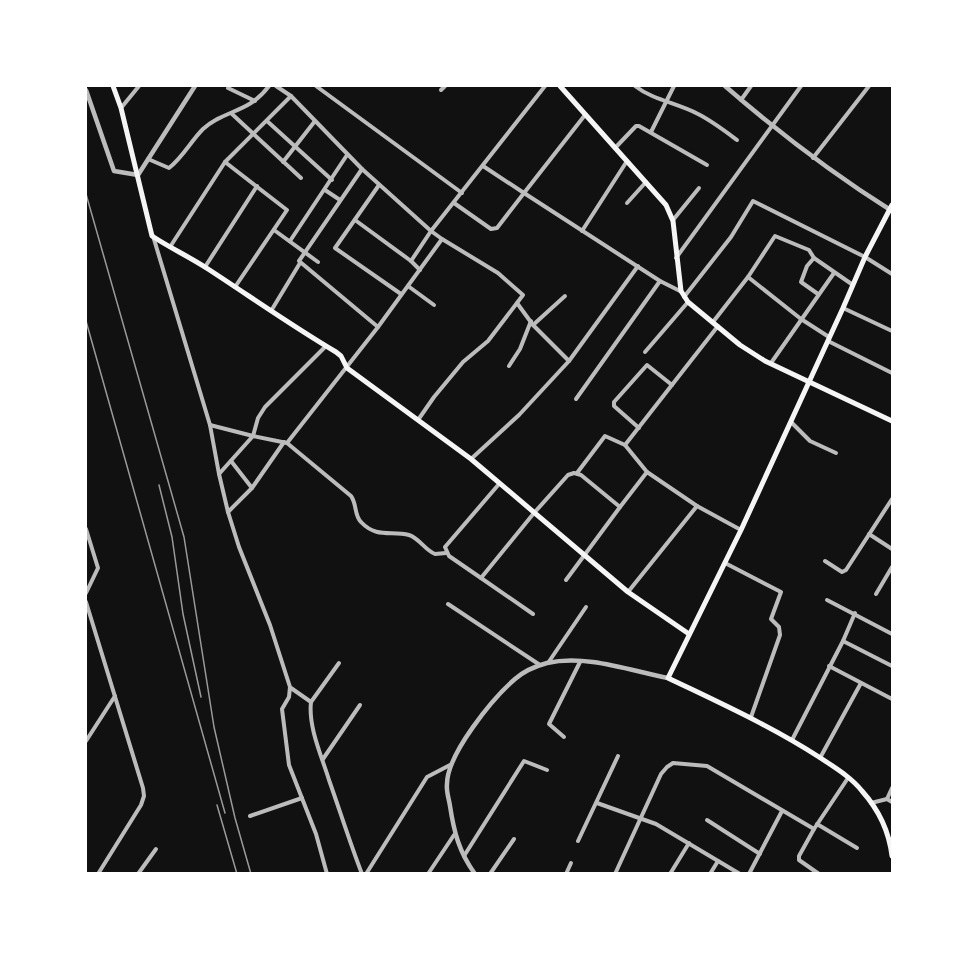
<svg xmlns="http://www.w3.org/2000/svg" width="978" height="959" font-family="'Exo 2',sans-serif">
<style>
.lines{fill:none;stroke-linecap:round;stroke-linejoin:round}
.minor{stroke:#bcbcbc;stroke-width:4}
.tertiary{stroke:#bcbcbc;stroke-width:4.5}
.secondary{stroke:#f5f5f5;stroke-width:5}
.rail{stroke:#9a9a9a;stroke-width:1.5}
</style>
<rect width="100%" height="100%" fill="#111"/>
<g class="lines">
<g class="minor">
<path d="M276 86 291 96 362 169"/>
<path d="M316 86 462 193"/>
<path d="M635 86C653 100 677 103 698 114 712 121 725 131 737 140"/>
<path d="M228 88 255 101"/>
<path d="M441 90 445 86"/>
<path d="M741 100 751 86"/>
<path d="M121 108 139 86"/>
<path d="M232 114 301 178"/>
<path d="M585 115 524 193 660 281 680 291"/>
<path d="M267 121 332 180"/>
<path d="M651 132 674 86"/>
<path d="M616 147 636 126H639L707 165"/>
<path d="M813 158 869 86"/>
<path d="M148 159 169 168C183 157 191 141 203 129 225 109 248 114 269 86"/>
<path d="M225 162 291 96"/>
<path d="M283 162 315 121"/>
<path d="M379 185 335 248 401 294"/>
<path d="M325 190 340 200"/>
<path d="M454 203 491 229 497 228 524 193 483 166"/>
<path d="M627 203 646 182"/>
<path d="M355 220 411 261 420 270"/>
<path d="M673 220 699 188"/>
<path d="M274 230 318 262"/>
<path d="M582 231 627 161"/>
<path d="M153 236 210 425 219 474 228 512 239 547 270 625 290 687 289 697 282 709 289 765 316 834 327 874"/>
<path d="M290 241 347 155"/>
<path d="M170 247 225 162 287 210 235 287"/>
<path d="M676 258 801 86"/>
<path d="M814 258 807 266 801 282 818 294"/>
<path d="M205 267 257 186"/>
<path d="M748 277 801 319 829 337"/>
<path d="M408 286 434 305"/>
<path d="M684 297 731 237 753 201 865 257 892 274"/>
<path d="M517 303 533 325 569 361"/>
<path d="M843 308 892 331"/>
<path d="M271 311 300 263"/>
<path d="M713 322 748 277 775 236 809 250 814 258 853 285"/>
<path d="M533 325 565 296"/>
<path d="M378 327 299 261 362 169 431 231 411 261"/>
<path d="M828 341 892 373"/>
<path d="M645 352 688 302"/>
<path d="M771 363 834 273"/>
<path d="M509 366 520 349 531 321"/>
<path d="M576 399 660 281"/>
<path d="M418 420 434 397 463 362 488 341 523 295 498 273 442 239"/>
<path d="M791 422 810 441 836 453"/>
<path d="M210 425 253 436 287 443 351 496C357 504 354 515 361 522 377 539 392 530 409 535 419 538 425 550 435 554L446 553"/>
<path d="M639 428 614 406V402L647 365 672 385"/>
<path d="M287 443 378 327 442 239 431 231 545 86"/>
<path d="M471 459 519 415 569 361 638 266"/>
<path d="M231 461 252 488"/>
<path d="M647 472 625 445 718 326"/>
<path d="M577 473 605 436 625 445"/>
<path d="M219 474 253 436 258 418 265 407 326 346"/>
<path d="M499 484 445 547 449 556 481 578 534 513 568 475 574 473 581 475 620 507 647 472 697 506 628 592"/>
<path d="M697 506 741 530"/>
<path d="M228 512 252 488 284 442"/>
<path d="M86 529 98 568 86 593"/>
<path d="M869 534 892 549"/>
<path d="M825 561 842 572 846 570 892 499"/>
<path d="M725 563 781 592 771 619 779 627 780 635 751 717"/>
<path d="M481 578 533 614"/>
<path d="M566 580 620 507"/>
<path d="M876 594 892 567"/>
<path d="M827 600 892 634"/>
<path d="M86 602 143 788 144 796 141 805 98 874"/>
<path d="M448 604 540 665"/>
<path d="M843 641 892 666"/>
<path d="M339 663 311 702C308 727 322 757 329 780 340 811 350 843 362 874"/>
<path d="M548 663 586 607"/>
<path d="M829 666 892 699"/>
<path d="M291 688 311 702"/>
<path d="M564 737 549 724 580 662"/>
<path d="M792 740 843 641 855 613"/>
<path d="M86 741 115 696"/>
<path d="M820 758 861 683"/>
<path d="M323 759 360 705"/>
<path d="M892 788 887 799 892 802"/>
<path d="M597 803 656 824 740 874"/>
<path d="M871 803 887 799"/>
<path d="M250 816 302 798"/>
<path d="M707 820 760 854"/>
<path d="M817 824 857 848"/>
<path d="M578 841 618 756"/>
<path d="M464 856 524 761 547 770"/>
<path d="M138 874 156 849"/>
<path d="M366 874 427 777 450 765"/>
<path d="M428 874 454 835"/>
<path d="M490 874 514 839"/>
<path d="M566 874 571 863"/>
<path d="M615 874 661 774 667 767 673 763 707 766 814 829"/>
<path d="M670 874 689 843"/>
<path d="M710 874 718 861"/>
<path d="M749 874 782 811"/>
<path d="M819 874 799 860V856L814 829 848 778"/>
</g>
<g class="tertiary">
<path d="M725 86C778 132 833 174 892 211"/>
<path d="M86 90 114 171 138 175 195 86"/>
<path d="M475 874C459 852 454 832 450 806 449 799 446 791 447 784 447 754 493 698 515 679 524 671 536 666 547 663 586 654 631 671 668 678"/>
</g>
<g class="secondary">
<path d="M113 86 121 108 152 236C170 248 190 257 208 269 251 297 292 326 336 352L341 356 347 368 471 459 628 592 689 634"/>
<path d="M560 86 666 205 673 221 681 291 688 302 740 345 765 361 892 421"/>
<path d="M892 205 865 257 843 308 741 530 668 678C720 703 771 726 819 757 834 767 851 777 862 791 879 810 889 831 892 856"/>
</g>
<g class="rail">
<path d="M86 194 184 537 214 727 235 818 251 874"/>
<path d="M86 321 225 813"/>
<path d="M159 485 172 537 183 614 201 697"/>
<path d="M217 805 237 874"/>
</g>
</g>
<rect width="978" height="959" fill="none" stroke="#ffffff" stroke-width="174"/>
</svg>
